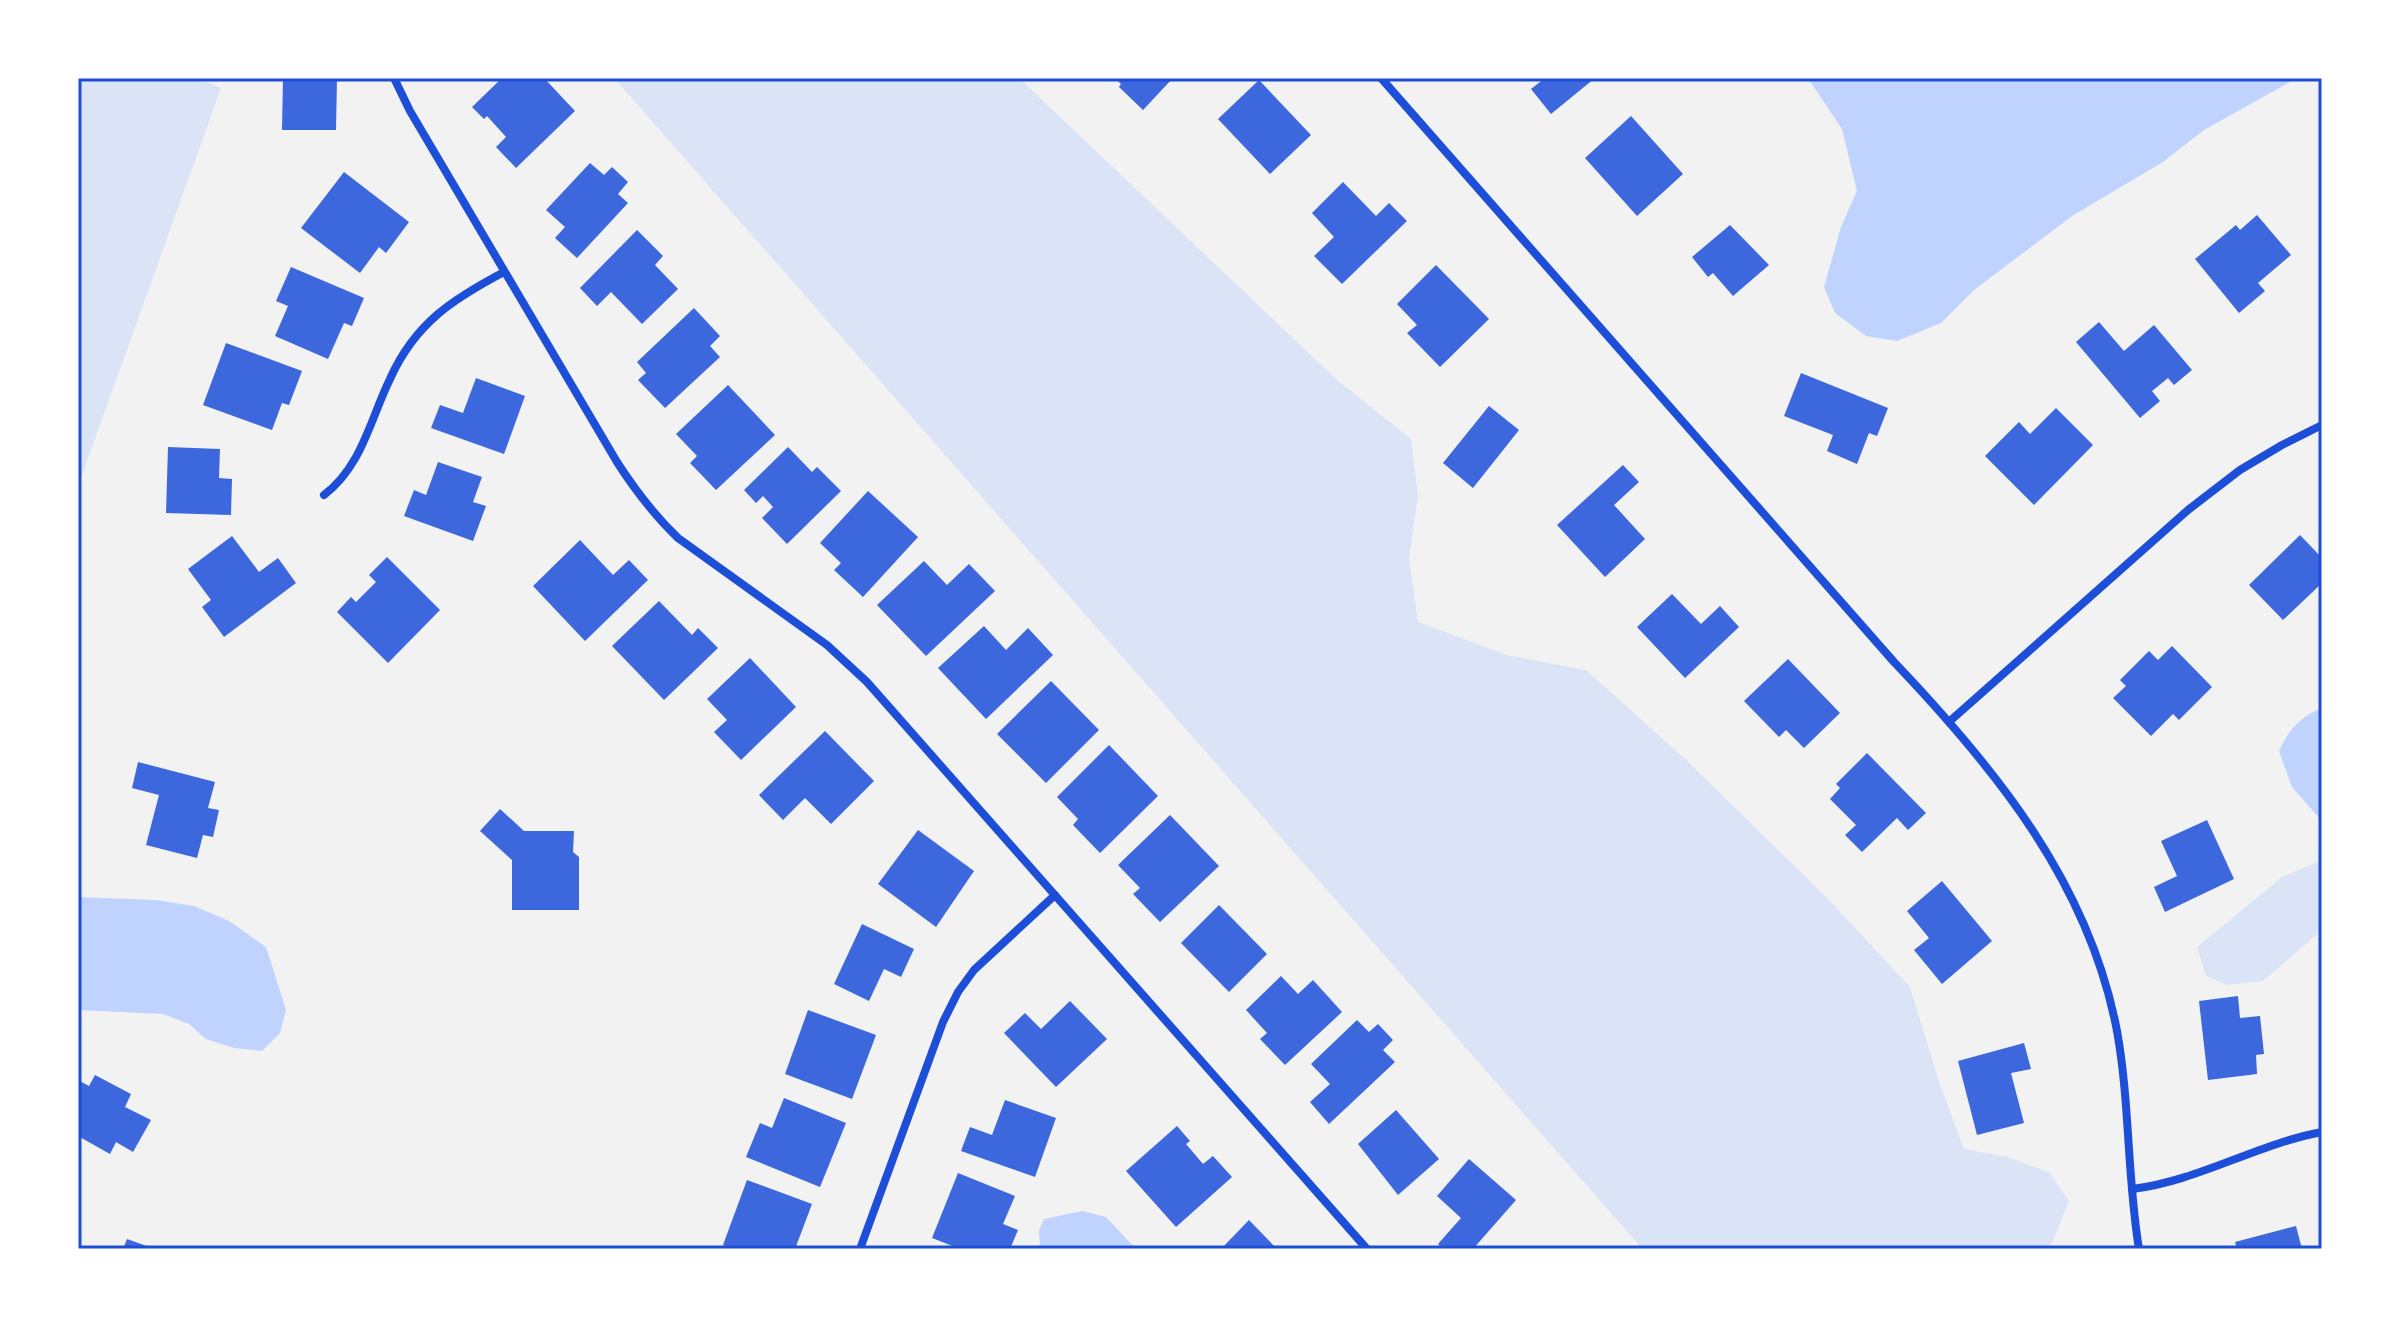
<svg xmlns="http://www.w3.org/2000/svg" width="2400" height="1327" font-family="Bitter,serif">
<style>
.green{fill:#dbe4f7}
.water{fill:#bfd3fe}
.building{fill:#3d67dc}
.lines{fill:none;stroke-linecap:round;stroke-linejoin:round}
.minor{stroke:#1d4ed8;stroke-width:8}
.neatline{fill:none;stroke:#1d4ed8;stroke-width:3}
</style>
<rect width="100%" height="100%" fill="#f2f2f2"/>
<g class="green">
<path d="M78 78H197L221 88 78 486Z"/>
<path d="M614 78H1019L1336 379 1411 439 1418 496 1409 558 1418 622 1507 655 1586 670 1684 758 1826 897 1910 987 1940 1085 1964 1149 2007 1157 2049 1172 2069 1201 2053 1241 2046 1249H1639V1245Z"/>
<path d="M2322 860V930L2263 981 2227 985 2206 976 2197 947 2282 877Z"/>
</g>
<g class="water">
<path d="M1808 78H2297L2204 130 2163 162 2072 216 1974 290 1941 323 1897 341 1866 336 1835 313 1824 287 1841 227 1857 191 1842 129Z"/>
<path d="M2322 708V821L2292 787 2279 751C2289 729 2300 717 2322 708Z"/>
<path d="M78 897 156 900 194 906 229 921 266 947 286 1010 280 1033 262 1051 234 1048 206 1039 189 1024 163 1014 78 1010Z"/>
<path d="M1082 1211 1106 1217 1136 1249H1040L1039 1230 1044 1219Z"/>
</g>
<g class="building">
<path d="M283 78H337L336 130H282Z"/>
<path d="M502 78H544L575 111 516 168 496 147 506 137 487 116 484 119 472 107Z"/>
<path d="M1115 78H1173L1143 110 1119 87 1121 84Z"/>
<path d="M1545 78H1595L1551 114 1531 89Z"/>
<path d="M1259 80 1311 135 1270 174 1218 119Z"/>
<path d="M1631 116 1683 174 1637 216 1585 158Z"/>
<path d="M590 163 604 175 612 167 628 182 618 194 628 203 577 258 555 238 565 227 546 210Z"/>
<path d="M344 172 409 222 386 253 379 247 360 273 301 228Z"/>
<path d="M1343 182 1376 216 1389 203 1407 221 1342 284 1314 256 1334 237 1312 213Z"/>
<path d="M2257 215 2291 255 2258 283 2265 291 2239 313 2195 259 2236 225 2240 230Z"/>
<path d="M1730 225 1769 265 1733 296 1713 273 1708 277 1692 257Z"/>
<path d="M637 230 663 256 655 265 678 289 642 324 611 292 597 306 580 288Z"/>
<path d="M1436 265 1489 319 1440 367 1407 333 1417 325 1397 304Z"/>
<path d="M291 267 364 298 352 326 344 323 328 359 275 336 288 306 276 301Z"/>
<path d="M694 308 720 336 710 346 720 357 665 408 638 380 646 373 637 362Z"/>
<path d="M2099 322 2124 351 2154 325 2192 370 2174 385 2168 378 2152 391 2160 401 2140 418 2076 342Z"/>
<path d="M226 343 302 371 289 405 282 403 272 430 203 405Z"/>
<path d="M1801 373 1888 408 1877 436 1869 433 1857 464 1827 451 1833 435 1784 416Z"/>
<path d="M476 378 525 396 504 454 431 428 440 405 463 413Z"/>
<path d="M728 385 775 435 716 490 690 463 697 456 676 434Z"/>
<path d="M1489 406 1519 430 1473 488 1443 463Z"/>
<path d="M2056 408 2093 445 2034 505 1985 456 2019 422 2030 434Z"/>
<path d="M168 447 220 449 219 478 232 479 231 515 166 513Z"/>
<path d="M788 447 812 472 817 467 841 491 787 544 762 518 773 507 763 496 756 503 744 490Z"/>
<path d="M438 462 482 477 473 502 486 506 473 541 404 516 414 490 426 495Z"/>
<path d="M1623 465 1639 482 1614 505 1645 539 1605 577 1557 525Z"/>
<path d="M868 491 918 537 863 597 834 570 841 563 820 543Z"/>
<path d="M2300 535 2322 558V583L2283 620 2249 585Z"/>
<path d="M232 536 259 572 278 558 296 583 224 637 202 607 211 600 188 569Z"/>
<path d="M580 540 613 575 629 560 648 580 585 641 533 586Z"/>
<path d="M387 557 440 610 388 663 337 612 351 597 356 602 376 582 369 575Z"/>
<path d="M924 561 947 585 969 564 995 591 926 656 877 605Z"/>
<path d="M1672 594 1701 624 1720 606 1739 627 1685 678 1637 627Z"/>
<path d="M659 601 692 635 698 628 718 648 664 700 612 646Z"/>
<path d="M984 626 1006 650 1028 628 1053 655 986 719 938 668Z"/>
<path d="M2172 646 2212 687 2179 720 2173 714 2151 736 2113 698 2126 686 2120 680 2149 651 2158 660Z"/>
<path d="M750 658 796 707 741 760 714 732 727 720 707 699Z"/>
<path d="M1788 659 1840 713 1804 748 1786 730 1779 737 1744 701Z"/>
<path d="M1051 681 1099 730 1046 783 997 734Z"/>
<path d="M825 731 874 781 831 824 805 798 783 820 759 795Z"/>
<path d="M1109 745 1158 796 1100 853 1073 825 1078 819 1057 797Z"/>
<path d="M1867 753 1926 813 1908 830 1897 818 1862 852 1845 835 1856 825 1830 799 1840 788 1836 784Z"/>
<path d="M138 762 215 782 208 808 219 810 213 837 203 835 197 858 146 845 159 795 132 788Z"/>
<path d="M500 809 524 831H574L573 852 579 857V910H512V860L480 831Z"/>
<path d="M1170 815 1219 866 1160 922 1133 894 1140 888 1118 865Z"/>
<path d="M2207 820 2234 879 2165 912 2154 887 2177 876 2161 841Z"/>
<path d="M918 830 974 871 936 927 878 884Z"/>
<path d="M1942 881 1992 941 1942 984 1914 950 1929 938 1907 911Z"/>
<path d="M1219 905 1267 954 1229 992 1181 943Z"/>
<path d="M862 924 914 949 901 977 884 969 869 1001 834 984Z"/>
<path d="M1281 976 1298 994 1313 980 1342 1012 1285 1065 1260 1039 1267 1033 1246 1010Z"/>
<path d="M2238 996 2240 1018 2260 1016 2264 1054 2256 1055 2257 1074 2208 1080 2199 1001Z"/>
<path d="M1070 1001 1107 1039 1056 1087 1004 1033 1025 1013 1041 1029Z"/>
<path d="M808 1010 876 1035 852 1099 785 1074Z"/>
<path d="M1357 1020 1369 1032 1378 1024 1393 1040 1383 1050 1395 1062 1329 1124 1310 1102 1330 1084 1311 1064Z"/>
<path d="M2024 1043 2031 1069 2011 1073 2024 1123 1977 1135 1958 1061Z"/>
<path d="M95 1075 131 1094 125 1107 151 1120 133 1152 116 1142 110 1154 78 1136V1080L89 1086Z"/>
<path d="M784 1098 846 1123 820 1187 746 1157 760 1123 772 1128Z"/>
<path d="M1005 1100 1056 1118 1035 1177 961 1151 970 1127 992 1135Z"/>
<path d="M1396 1110 1439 1159 1398 1195 1358 1144Z"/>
<path d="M1177 1126 1190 1141 1186 1144 1203 1164 1213 1156 1232 1177 1176 1227 1126 1171Z"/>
<path d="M1469 1159 1516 1200 1473 1249H1443L1438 1244 1461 1218 1437 1196Z"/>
<path d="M958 1173 1015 1196 1003 1224 1018 1230 1010 1249H960L932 1238Z"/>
<path d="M747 1180 812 1204 795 1249H734L723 1245Z"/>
<path d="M1249 1220 1277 1249H1221Z"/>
<path d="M2296 1226 2302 1249H2237L2235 1242Z"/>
<path d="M127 1239 155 1249H123Z"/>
</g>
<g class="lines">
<g class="minor">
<path d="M394 78 410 111 617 462C635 490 654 515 678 538L827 645 867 682 1367 1249"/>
<path d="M1381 78 1894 662C1995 768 2089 883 2117 1031 2130 1103 2127 1177 2139 1249"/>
<path d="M324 495C362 466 370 420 390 379 415 323 453 299 504 272"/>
<path d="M1950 721 2188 510 2240 470 2282 445 2322 425"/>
<path d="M2132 1189C2198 1181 2257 1144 2322 1132"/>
<path d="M860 1249 943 1022 958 992 974 970 1055 895"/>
</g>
</g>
<rect width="2400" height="1327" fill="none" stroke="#ffffff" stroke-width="160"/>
<rect x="80" y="80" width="2240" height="1167" class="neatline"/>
</svg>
